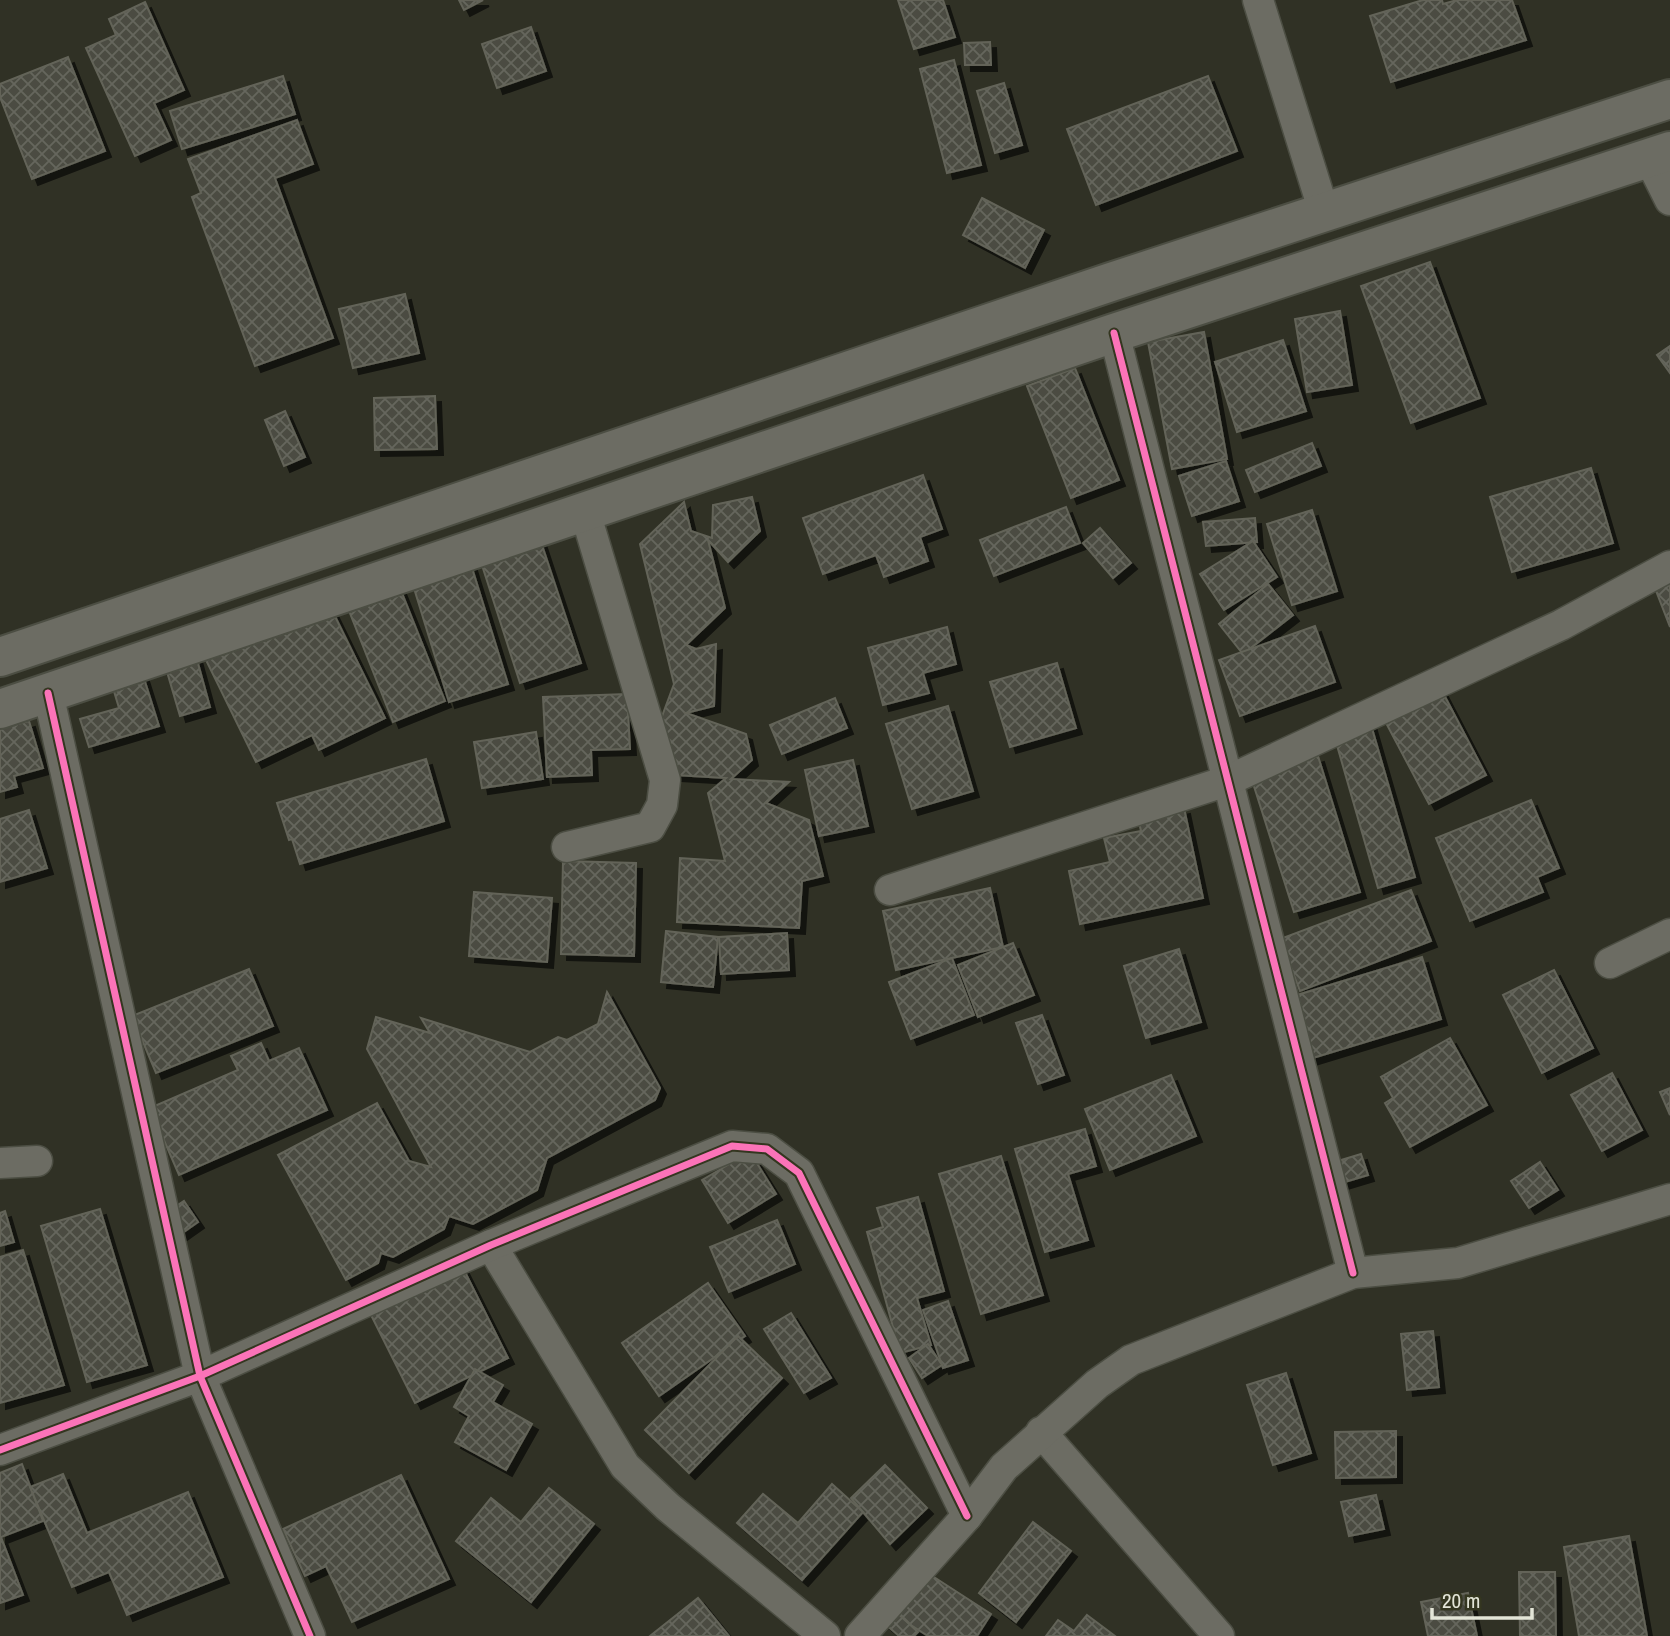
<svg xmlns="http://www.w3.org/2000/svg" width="1670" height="1636" font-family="'Archivo Narrow',sans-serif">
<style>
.building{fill:url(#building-cross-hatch);stroke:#636459;stroke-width:2;filter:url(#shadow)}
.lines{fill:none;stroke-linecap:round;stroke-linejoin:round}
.minor-casing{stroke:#4c4e43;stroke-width:33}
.secondary-casing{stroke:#4c4e43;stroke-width:42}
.minor{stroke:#6c6c63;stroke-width:30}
.secondary{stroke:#6c6c63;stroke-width:38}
.cycleway-casing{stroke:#343620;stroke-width:11}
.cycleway{stroke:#fb73b8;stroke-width:7}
</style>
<defs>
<pattern id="building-cross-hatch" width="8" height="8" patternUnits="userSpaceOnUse" patternTransform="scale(1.75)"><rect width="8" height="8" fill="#4b4c42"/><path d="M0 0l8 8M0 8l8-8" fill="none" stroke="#65665d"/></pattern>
<filter id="shadow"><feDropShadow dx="6" dy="6" stdDeviation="0" flood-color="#0009"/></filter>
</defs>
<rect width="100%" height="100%" fill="#303125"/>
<g class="building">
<path d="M459 0H483L464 10Z"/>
<path d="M898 0H943L955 37 914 49Z"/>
<path d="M1423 0H1442L1443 4 1457 0H1512L1526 40 1391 82 1370 16Z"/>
<path d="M145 2 184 90 154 103 171 140 135 156 86 48 116 35 109 19Z"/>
<path d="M531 27 546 71 497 88 482 44Z"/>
<path d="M990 42 991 65H965L964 43Z"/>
<path d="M68 57 105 151 32 179 0 97V84Z"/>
<path d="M954 60 981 165 947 173 920 69Z"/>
<path d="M283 76 295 114 182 149 170 111Z"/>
<path d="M1208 76 1237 151 1096 205 1067 129Z"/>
<path d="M1004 83 1022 145 995 153 977 91Z"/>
<path d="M297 120 313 164 275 178 333 338 255 366 192 197 201 193 188 159Z"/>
<path d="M982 198 1044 230 1025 268 963 235Z"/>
<path d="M1430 262 1480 398 1411 423 1361 286Z"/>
<path d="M405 294 419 353 353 368 339 309Z"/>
<path d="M1340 311 1352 385 1307 392 1295 319Z"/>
<path d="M1204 332 1227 459 1172 469 1148 342Z"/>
<path d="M1283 340 1306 411 1237 432 1215 362Z"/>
<path d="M1670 346V373L1657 355Z"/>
<path d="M1075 368 1119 480 1071 498 1027 386Z"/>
<path d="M435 396 437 449 375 450 374 398Z"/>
<path d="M285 411 305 457 284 466 265 420Z"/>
<path d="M1312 443 1321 466 1255 492 1246 470Z"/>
<path d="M1226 461 1239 501 1192 516 1179 476Z"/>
<path d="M1591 468 1613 543 1512 572 1490 497Z"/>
<path d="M923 475 942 529 920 537 928 561 884 577 876 555 823 574 803 518Z"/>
<path d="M752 497 760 531 728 562 708 540 725 608 686 645 696 649 716 644 714 706 686 713 746 734 752 760 731 779 789 782 766 803 809 820 823 876 802 881 799 928 677 922 680 858 725 861 708 793 726 778 675 775 661 719 674 684 640 544 684 502 691 531 712 538 713 505Z"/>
<path d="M1066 507 1080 543 994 576 980 540Z"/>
<path d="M1312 510 1337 591 1292 605 1267 524Z"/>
<path d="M1255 518 1257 542 1206 546 1203 522Z"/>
<path d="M1100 528 1131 563 1113 578 1083 543Z"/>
<path d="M539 536 581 663 520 683 479 556Z"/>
<path d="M1253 541 1277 577 1224 610 1200 574Z"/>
<path d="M468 555 508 684 449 702 409 572Z"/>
<path d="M1670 561V627L1648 570Z"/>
<path d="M396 578 445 701 393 722 344 598Z"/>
<path d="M1268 584 1293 615 1243 654 1219 624Z"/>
<path d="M327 600 385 718 319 750 312 735 256 762 205 658Z"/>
<path d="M1315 626 1335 682 1240 716 1219 660Z"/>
<path d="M947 627 956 664 923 673 929 693 883 705 868 648Z"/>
<path d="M196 656 210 707 180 716 165 665Z"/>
<path d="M1057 663 1076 728 1010 747 990 682Z"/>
<path d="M141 669 159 726 89 747 80 719 119 708 110 678Z"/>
<path d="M1441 689 1486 775 1429 804 1377 706Z"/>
<path d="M627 694 630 749 591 750 592 775 547 777 543 697Z"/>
<path d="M835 698 847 728 782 754 770 725Z"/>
<path d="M948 706 973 791 912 809 886 724Z"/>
<path d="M1369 718 1415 877 1378 888 1332 728Z"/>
<path d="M29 721 43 768 14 776 17 787 0 792V729Z"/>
<path d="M536 732 543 779 482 788 474 742Z"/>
<path d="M1318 756 1360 892 1294 912 1251 777Z"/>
<path d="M426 759 444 821 300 864 292 839 289 840 277 803Z"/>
<path d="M853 760 868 826 819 836 805 770Z"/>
<path d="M1531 800 1559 868 1537 877 1543 892 1470 921 1436 838Z"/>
<path d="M1184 808 1203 898 1080 924 1069 871 1110 862 1104 838 1141 831 1138 818Z"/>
<path d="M29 810 47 868 0 882V819Z"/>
<path d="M563 861 636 863 634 956 561 954Z"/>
<path d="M990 888 1003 947 896 970 883 911Z"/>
<path d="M1411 890 1431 941 1300 991 1280 939Z"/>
<path d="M474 892 552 898 547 962 469 956Z"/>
<path d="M666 931 718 937 713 987 661 982Z"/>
<path d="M787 933 789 970 721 974 719 937Z"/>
<path d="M1013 943 1034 995 978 1017 958 965Z"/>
<path d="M1179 949 1201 1022 1146 1038 1124 966Z"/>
<path d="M1422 957 1441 1019 1303 1061 1284 999Z"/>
<path d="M952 958 974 1015 911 1039 889 982Z"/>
<path d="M249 969 273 1026 156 1073 132 1016Z"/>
<path d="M1554 970 1593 1048 1542 1073 1503 995Z"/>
<path d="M607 992 660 1088 655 1100 547 1158 537 1190 473 1224 449 1216 444 1229 393 1257 381 1253 378 1263 346 1280 278 1155 377 1103 409 1161 431 1167 367 1049 376 1017 430 1033 421 1018 530 1052 558 1037 567 1040 598 1024Z"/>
<path d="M1042 1015 1064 1075 1038 1084 1016 1023Z"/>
<path d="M1450 1038 1487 1105 1410 1147 1385 1103 1393 1098 1381 1077Z"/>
<path d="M261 1043 269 1061 299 1048 327 1110 179 1175 150 1108 238 1070 231 1056Z"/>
<path d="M1612 1073 1642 1130 1602 1151 1571 1095Z"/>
<path d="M1171 1075 1196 1136 1110 1170 1085 1109Z"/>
<path d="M1670 1088V1115L1660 1092Z"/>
<path d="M1085 1129 1096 1166 1068 1174 1088 1240 1045 1252 1015 1149Z"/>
<path d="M750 1152 776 1194 728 1223 702 1180Z"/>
<path d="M1361 1154 1368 1175 1335 1185 1328 1164Z"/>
<path d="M1001 1156 1043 1295 981 1314 939 1174Z"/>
<path d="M1540 1162 1558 1190 1529 1208 1511 1181Z"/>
<path d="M918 1197 944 1291 917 1298 931 1345 900 1353 867 1232 883 1227 877 1208Z"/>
<path d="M184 1201 198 1222 178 1236 163 1215Z"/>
<path d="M100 1209 147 1365 87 1382 41 1226Z"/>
<path d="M5 1211 14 1242 0 1246V1213Z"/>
<path d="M777 1220 795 1264 729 1292 710 1247Z"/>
<path d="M23 1250 64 1385 0 1403V1257Z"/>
<path d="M459 1260 508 1358 415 1403 366 1305Z"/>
<path d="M708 1283 745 1336 659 1396 622 1343Z"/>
<path d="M948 1301 968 1360 943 1368 923 1310Z"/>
<path d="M791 1313 831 1378 804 1393 764 1329Z"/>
<path d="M1433 1331 1439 1387 1407 1390 1401 1334Z"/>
<path d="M738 1336 782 1378 689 1473 645 1430Z"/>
<path d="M928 1344 942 1365 922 1378 909 1358Z"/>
<path d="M475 1369 503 1385 493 1402 532 1424 506 1470 455 1442 469 1416 454 1407Z"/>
<path d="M1286 1373 1311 1453 1273 1465 1247 1385Z"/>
<path d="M1396 1431V1477L1336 1478 1335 1432Z"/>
<path d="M22 1464 43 1521 1 1537 23 1595 0 1603V1473Z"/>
<path d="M885 1465 927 1508 890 1544 851 1498Z"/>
<path d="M63 1474 87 1533 188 1492 223 1577 127 1615 109 1572 72 1587 30 1487Z"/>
<path d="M401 1475 449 1579 352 1622 326 1566 305 1576 283 1529Z"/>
<path d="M832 1484 863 1512 802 1580 737 1523 763 1494 798 1523Z"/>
<path d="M549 1488 594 1524 531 1602 456 1541 491 1498 521 1522Z"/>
<path d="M1376 1495 1384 1529 1349 1536 1341 1502Z"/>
<path d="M1033 1522 1071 1551 1016 1622 979 1593Z"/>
<path d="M1629 1536 1647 1636H1579L1564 1547Z"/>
<path d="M920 1568 991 1614 977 1636H928L892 1613Z"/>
<path d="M1519 1572H1555L1556 1636H1520Z"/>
<path d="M1468 1593 1477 1636H1428L1421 1602Z"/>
<path d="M698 1598 729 1636H650Z"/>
<path d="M895 1611 918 1632 914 1636H899L884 1623Z"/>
<path d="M1087 1615 1115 1636H1046L1058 1620 1074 1631Z"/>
</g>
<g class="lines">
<defs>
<g id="minor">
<path d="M1258 0 1324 212"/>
<path d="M1649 158 1670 200"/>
<path d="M1114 333 1353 1273"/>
<path d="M48 693 200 1376 310 1636"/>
<path d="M567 847 650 827 662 805 665 780 585 512"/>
<path d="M890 890 1227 781 1561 625 1670 566"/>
<path d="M1610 963 1670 934"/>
<path d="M0 1163 37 1161"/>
<path d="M491 1245 625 1466 668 1507 825 1636"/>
<path d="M1041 1432 1219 1636"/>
<path d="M0 1450 200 1376 491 1245 732 1146 767 1149 799 1173 967 1516"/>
<path d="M860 1636 967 1516 1004 1467 1097 1384 1131 1360 1353 1273 1458 1263 1670 1199"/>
</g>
<g id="secondary">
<path d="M0 657 1111 282 1670 99"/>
<path d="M0 709 1114 333 1670 151"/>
</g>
</defs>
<use href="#minor" class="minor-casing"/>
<use href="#secondary" class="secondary-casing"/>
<use href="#minor" class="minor"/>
<use href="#secondary" class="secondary"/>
<defs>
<g id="cycleway">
<path d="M1114 333 1353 1273"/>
<path d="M48 693 200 1376 310 1636"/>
<path d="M0 1450 200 1376 491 1245 732 1146 767 1149 799 1173 967 1516"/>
</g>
</defs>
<use href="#cycleway" class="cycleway-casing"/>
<use href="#cycleway" class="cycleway"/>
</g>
<path d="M1432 1608v10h100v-10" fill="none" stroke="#e3e5d7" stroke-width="3.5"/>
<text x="1442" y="1608" font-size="21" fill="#e3e5d7" stroke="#343620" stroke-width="5" paint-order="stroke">20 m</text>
</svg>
